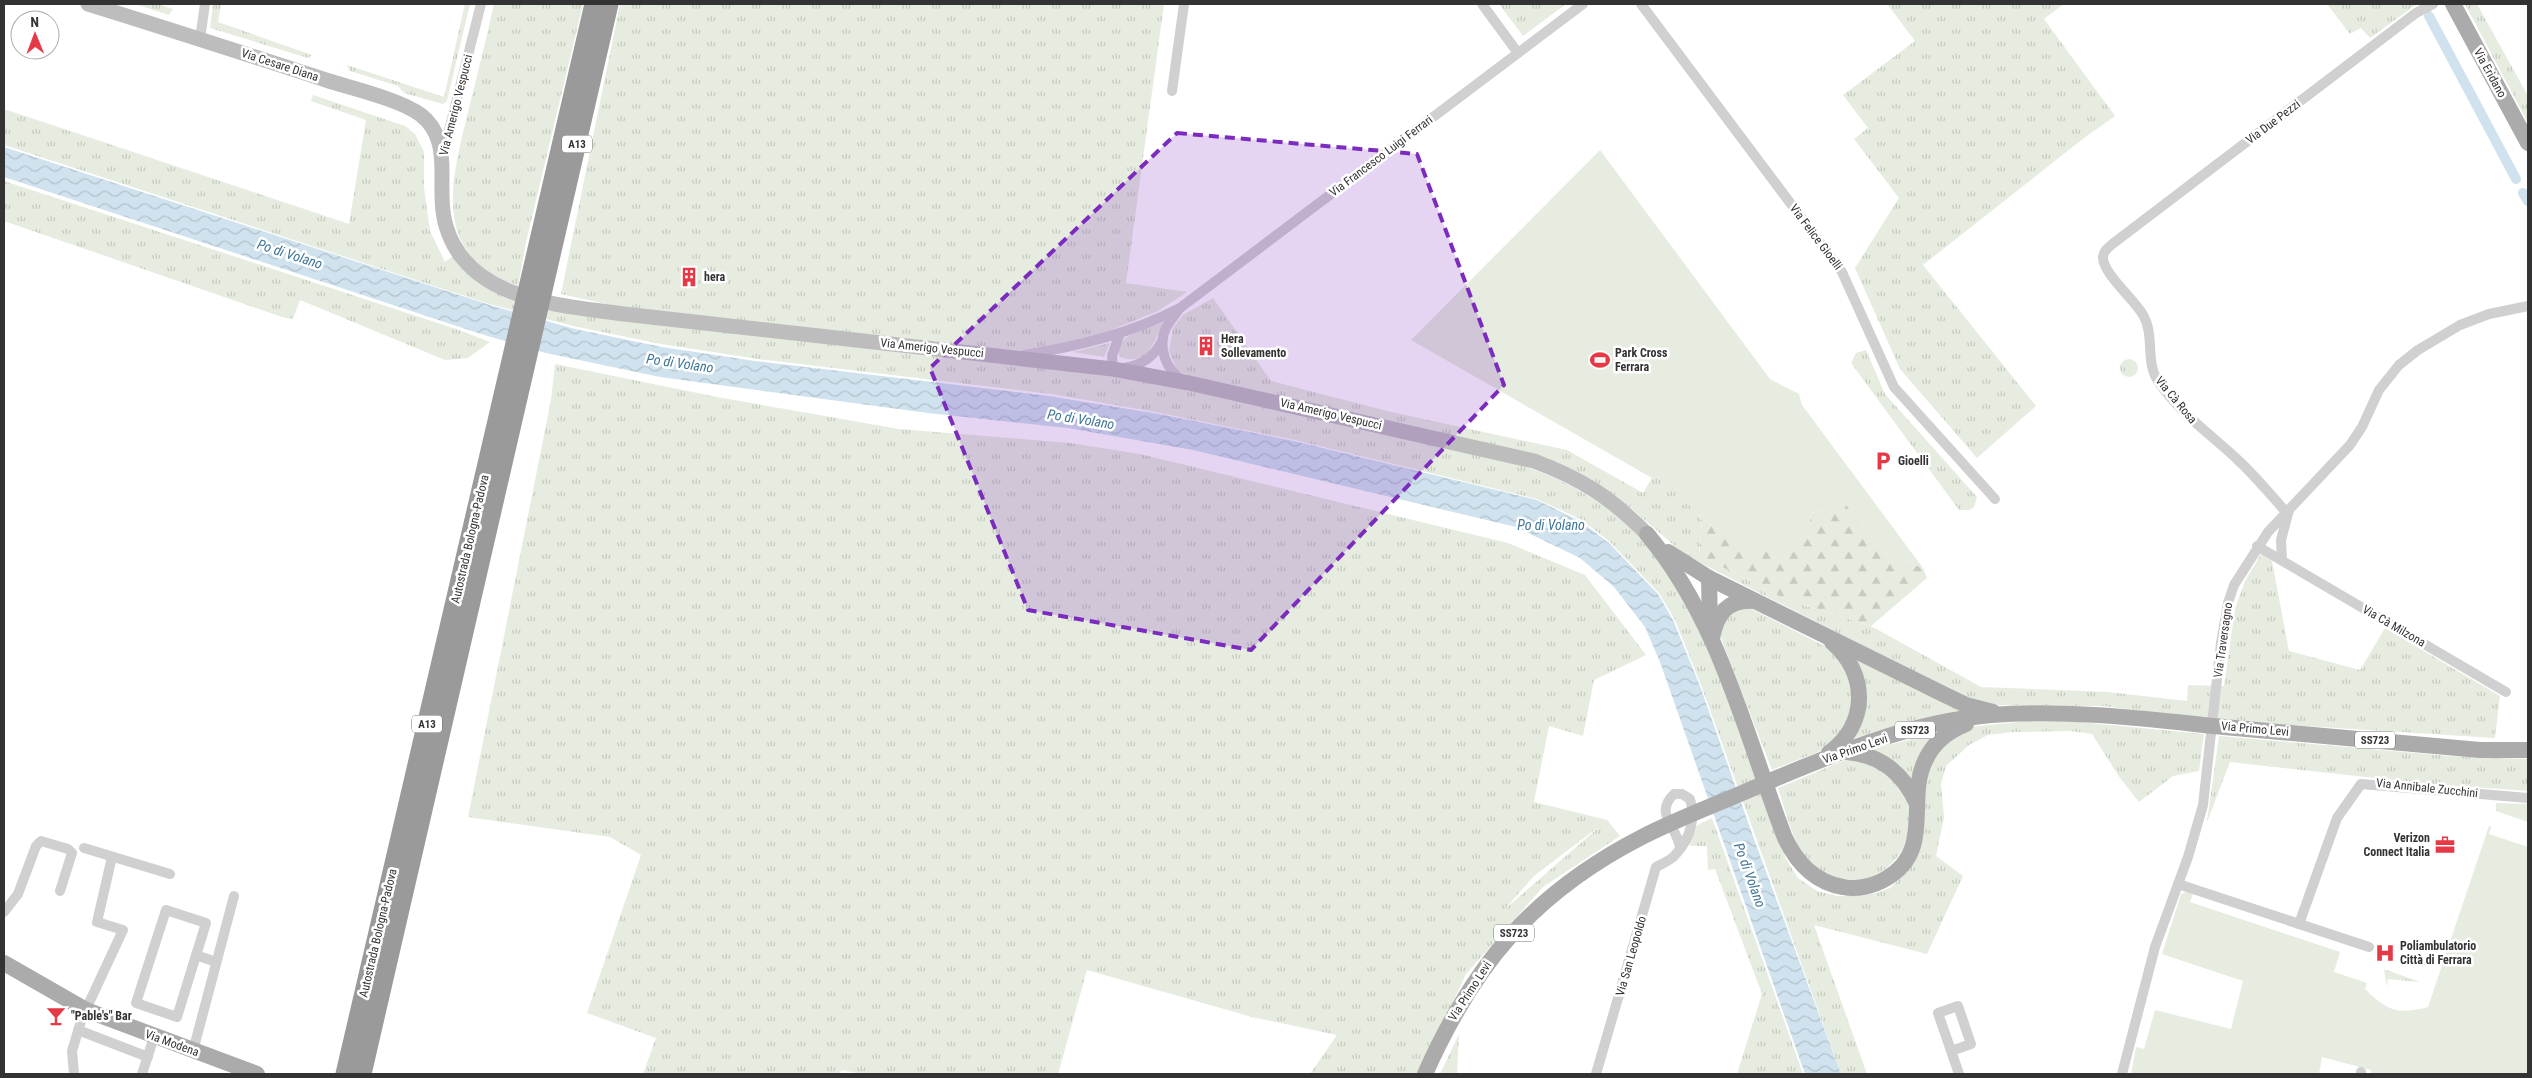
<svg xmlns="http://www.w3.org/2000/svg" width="2532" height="1078" font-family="'Roboto Condensed',sans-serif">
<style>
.grass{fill:url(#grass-tufts);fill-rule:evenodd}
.forest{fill:url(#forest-firs)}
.park{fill:#e6ecdf}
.water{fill:url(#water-waves)}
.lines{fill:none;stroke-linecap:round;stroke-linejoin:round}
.canal{stroke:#cfe2ee;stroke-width:10}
.minor{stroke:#d0d0d0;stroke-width:10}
.secondary{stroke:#bdbdbd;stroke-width:15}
.primary{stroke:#ababab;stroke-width:16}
.motorway{stroke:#9a9a9a;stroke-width:19}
.marked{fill:#7b2cbf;fill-opacity:0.2;stroke:#7b2cbf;stroke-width:4;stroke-dasharray:10 6;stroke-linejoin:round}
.labels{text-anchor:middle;stroke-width:5;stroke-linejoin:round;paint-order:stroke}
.shield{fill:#fff;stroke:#707070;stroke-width:1}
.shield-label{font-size:11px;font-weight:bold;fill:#333}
.street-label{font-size:12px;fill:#333;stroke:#fff}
.poi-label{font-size:12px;font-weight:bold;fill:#333;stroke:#fff;text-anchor:start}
.water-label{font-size:14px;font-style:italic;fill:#3f7597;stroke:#fff}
</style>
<defs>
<pattern id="grass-tufts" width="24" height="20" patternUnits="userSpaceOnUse" patternTransform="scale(1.25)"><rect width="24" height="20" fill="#e6ecdf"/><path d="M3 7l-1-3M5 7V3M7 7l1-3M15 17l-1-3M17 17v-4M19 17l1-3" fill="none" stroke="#c6cbc0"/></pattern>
<pattern id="forest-firs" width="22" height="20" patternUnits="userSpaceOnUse" patternTransform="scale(1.25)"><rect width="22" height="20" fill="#e6ecdf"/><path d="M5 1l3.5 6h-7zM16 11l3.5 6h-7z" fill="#c6cbc0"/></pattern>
<pattern id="water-waves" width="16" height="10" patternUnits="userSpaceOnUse" patternTransform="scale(1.25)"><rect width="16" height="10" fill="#cfe2ee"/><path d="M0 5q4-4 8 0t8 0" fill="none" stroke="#b2c2cd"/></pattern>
</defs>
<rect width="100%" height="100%" fill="#fff"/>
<g class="grass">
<path d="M135 4H158L173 9 169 15Z"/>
<path d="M213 4H221L218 22 312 55 308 58 210 28Z"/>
<path d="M465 4H470L447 101 443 104 404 93 398 86 350 71 347 65 444 97Z"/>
<path d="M494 4H583L527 238 518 286C430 255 451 182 468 112 477 76 486 40 494 4Z"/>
<path d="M620 4H1164L1126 283 1187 292 1158 311 1092 338 1017 351 615 306 561 294Z"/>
<path d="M1499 4H1566L1523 36Z"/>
<path d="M1887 4H2064L2044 19 2115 116 2084 138 1923 265 2036 406 1977 458 1900 369 1855 268 1899 198 1854 139 1868 128 1843 95 1915 41Z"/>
<path d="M2327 4H2417L2370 38 2361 28 2350 34Z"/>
<path d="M2465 4H2477L2528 96V123Z"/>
<path d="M313 95 405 126 415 134 424 152V188L430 231 445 262 453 256 470 276 498 294 1105 375 1191 390 1510 462C1606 490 1662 545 1705 634 1715 653 1720 675 1727 695 1746 750 1764 806 1786 859L1798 878 1817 891 1837 896H1859L1877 893 1890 888 1904 874 1926 775 1935 752 1969 727 2028 721 2079 722 2204 734 2199 771 2173 776 2139 802 2120 778 2092 734 2071 731 2014 732 1988 735 1969 745 1946 766 1941 784 1944 817 1936 856 1963 876 1927 954 1814 925 1867 1074H1841L1701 685 1675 620 1659 593 1610 542 1582 520 1537 499 1295 440 1150 411 1051 394 758 359 661 344 573 326 489 304 4 145V109L349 224 366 120 311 101Z"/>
<path d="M4 181 459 330 490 342 468 358 445 360 300 300 293 319 282 317 4 221Z"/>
<path d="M1213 298 1271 381 1391 412 1567 450 1643 493 1652 478 1666 475 1702 520 1699 555 1787 600 1871 626 1981 687 2108 692 2187 701 2188 685 2224 686 2235 609 2245 581 2261 554 2272 561 2289 651 2360 670 2385 628 2500 696 2495 738 2209 720 2103 706 1991 705 1956 693 1685 555 1631 508 1557 462 1191 377 1177 370 1169 351 1173 328 1183 315Z"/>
<path d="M1164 322C1153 342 1149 367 1120 357 1113 334 1148 328 1164 322Z"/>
<path d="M1110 343 1104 357 1073 352Z"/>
<path d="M1866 350 1885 394 1977 497 1974 507 1969 510H1959L1851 363 1856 353Z"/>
<circle cx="2129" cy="368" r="9"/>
<path d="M555 364 717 397 899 429 1070 443 1140 454 1508 543 1585 575 1646 655 1594 680 1583 736 1549 726 1534 802 1607 820 1620 836 1543 887 1466 974 1419 1074H1310L1337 1035 1252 1017 1087 970 1058 1074H863L841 1070 840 1074H643L656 1038 587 1013 641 855 610 837 468 817 551 400ZM1597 828H1598L1505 909 1534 876Z"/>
<path d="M1750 608 1836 652 1853 681 1850 723 1823 750 1772 770 1722 641 1720 630 1728 611Z"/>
<path d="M1851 655 1969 710 1931 717 1854 738 1860 726Z"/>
<path d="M1942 731 1914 790 1866 751Z"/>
<path d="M2219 736 2450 756 2528 759V791L2430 784 2230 762 2207 822Z"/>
<path d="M1854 759C1864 763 1877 766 1886 772 1891 775 1895 782 1899 786 1940 837 1868 913 1814 866 1793 848 1787 814 1778 788L1845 760Z"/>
<path d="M1712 818 1803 1074H1737L1762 994 1715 869 1708 870 1707 846H1691L1688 841 1696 826Z"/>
<path d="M2384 970H2387L2420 982 2388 979 2387 987Z"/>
<path d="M1459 1034 1457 1074H1440Z"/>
</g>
<path class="forest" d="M1844 502 1884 552 1923 568 1927 578 1871 626 1787 600 1699 555 1702 520 1753 548 1805 535 1812 513Z"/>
<g class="park">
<path d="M1600 150 1770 379 1799 394 1802 405 1923 568 1884 552 1844 502 1812 513 1805 535 1777 554 1753 548 1702 520 1666 475 1652 478 1411 340Z"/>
<path d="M2496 803 2528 804V822L2496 811Z"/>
<path d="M2489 826 2491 827 2489 834 2528 847V1074H2371V1070L2322 1057 2319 1074H2131L2136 1047 2144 1049 2155 1010 2231 1029 2243 981 2162 954 2181 894 2186 892 2193 894 2190 902 2340 952 2334 972 2367 983 2365 989C2387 1011 2398 1015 2428 1007Z"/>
</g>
<path class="water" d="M4 147 493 306 575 329 662 347 755 361 1049 396 1159 414 1294 441 1537 500 1580 521 1609 543 1658 594 1673 620 1700 686 1754 839 1841 1074H1805L1660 662 1645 627 1614 587 1580 558 1516 527 1193 450 1068 428 928 413 660 377 546 353 481 334 4 177Z"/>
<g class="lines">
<g class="canal">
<path d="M2429 16 2516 179"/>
<path d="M2523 193 2528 201"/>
</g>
<g class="minor">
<path d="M1482 4 1518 53"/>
<path d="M1641 4 1842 272 1894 387 1995 499"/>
<path d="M200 39 205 4"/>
<path d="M1172 91 1184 4"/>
<path d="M443 154 481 4"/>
<path d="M1179 309C1175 315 1169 322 1166 328 1157 346 1166 371 1183 380"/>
<path d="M1120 333 1112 356 1113 369C1136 368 1153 361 1163 339"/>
<path d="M1024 355C1078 346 1130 334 1180 308L1583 4"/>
<path d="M2286 512C2271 495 2256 477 2239 461 2212 435 2179 413 2158 381 2145 362 2155 335 2143 315 2135 300 2101 272 2103 256 2104 250 2110 246 2115 242L2416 13 2433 4"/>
<path d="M2257 546 2506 692"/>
<path d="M2282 560 2281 540 2289 510"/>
<path d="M84 848 170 874"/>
<path d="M2178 884 2369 947"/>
<path d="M166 910 206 923 177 1017 136 1003Z"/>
<path d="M4 912 18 894 36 846 41 841 68 849 72 853 60 891"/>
<path d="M2299 924 2337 818 2361 784 2528 798"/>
<path d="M196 955 216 962"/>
<path d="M78 1030 148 1057"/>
<path d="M193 1051 234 896"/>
<path d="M1951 1051 1971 1044 1958 1006 1938 1013 1959 1074"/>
<path d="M74 1074 72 1051 82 1018 123 930 97 922 112 857"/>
<path d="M142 1074 154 1037"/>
<path d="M1596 1074 1656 867C1663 863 1672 860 1676 854 1690 839 1696 818 1690 799L1682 794H1674C1653 814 1678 827 1680 848"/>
<path d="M2122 1074 2155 947 2188 857 2203 805 2221 643 2228 603 2234 585 2268 532 2350 445 2362 427 2379 390 2399 365 2418 350 2460 325 2489 314 2528 306"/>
<path d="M2361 1074V1072"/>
</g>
<path class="secondary" d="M88 4C169 29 249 55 329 81 355 89 401 100 421 115 440 130 442 151 442 173 442 191 441 209 446 226 468 301 560 305 624 314L1113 369 1189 383 1534 461C1582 479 1610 497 1647 534"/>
<g class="primary">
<path d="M2453 4 2528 143"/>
<path d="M1647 534C1720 621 1745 734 1785 838 1797 863 1814 882 1843 887 1857 890 1874 886 1887 878 1934 850 1906 800 1925 761 1933 743 1948 731 1966 724"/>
<path d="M1668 552 1709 578 1943 694 1966 705 1993 712"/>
<path d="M1709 578 1710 627"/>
<path d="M1712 639C1716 615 1727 599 1754 601"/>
<path d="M1847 752C1881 755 1903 773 1917 804"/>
<path d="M1829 753C1869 723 1868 674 1832 642"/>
<path d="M4 963 86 1010 257 1074"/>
<path d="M1425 1074C1474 964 1533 893 1642 837 1681 817 1723 802 1763 784 1835 753 1912 722 1991 715 2069 709 2146 719 2224 727 2309 735 2395 742 2480 750H2528"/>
</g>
<g class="motorway">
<path d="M345 1074 594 4"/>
<path d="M362 1074 609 4"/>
</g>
</g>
<path class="marked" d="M1177 133 1417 154 1504 385 1251 650 1028 610 930 368Z"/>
<defs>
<symbol id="building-bare" viewBox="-9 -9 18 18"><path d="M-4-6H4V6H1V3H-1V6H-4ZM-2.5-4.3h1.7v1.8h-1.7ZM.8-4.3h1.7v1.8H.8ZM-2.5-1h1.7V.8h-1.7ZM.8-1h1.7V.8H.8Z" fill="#e63946" stroke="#fff" stroke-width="2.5" paint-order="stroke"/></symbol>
<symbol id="stadium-bare" viewBox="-9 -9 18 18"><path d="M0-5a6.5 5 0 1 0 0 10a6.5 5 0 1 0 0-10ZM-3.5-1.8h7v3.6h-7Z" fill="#e63946" stroke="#fff" stroke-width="2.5" paint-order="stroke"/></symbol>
<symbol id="parking-bare" viewBox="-9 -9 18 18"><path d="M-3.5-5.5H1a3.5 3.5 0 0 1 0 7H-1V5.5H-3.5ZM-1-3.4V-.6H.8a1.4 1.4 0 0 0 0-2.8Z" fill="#e63946" stroke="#fff" stroke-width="2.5" paint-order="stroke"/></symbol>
<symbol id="office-bare" viewBox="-9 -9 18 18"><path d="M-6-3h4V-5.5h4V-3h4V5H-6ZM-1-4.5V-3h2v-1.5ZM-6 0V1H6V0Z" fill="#e63946" stroke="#fff" stroke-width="2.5" paint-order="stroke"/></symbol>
<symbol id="hospital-bare" viewBox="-9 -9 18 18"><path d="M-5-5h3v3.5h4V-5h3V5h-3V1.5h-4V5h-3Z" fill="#e63946" stroke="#fff" stroke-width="2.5" paint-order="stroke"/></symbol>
<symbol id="bar-bare" viewBox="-9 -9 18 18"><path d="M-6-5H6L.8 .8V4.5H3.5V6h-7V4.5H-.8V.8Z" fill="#e63946" stroke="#fff" stroke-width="2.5" paint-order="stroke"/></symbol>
</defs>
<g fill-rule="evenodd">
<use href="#building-bare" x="675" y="263" width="28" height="28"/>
<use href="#building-bare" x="1192" y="332" width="28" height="28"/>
<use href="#stadium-bare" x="1586" y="346" width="28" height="28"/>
<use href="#parking-bare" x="1869" y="447" width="28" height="28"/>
<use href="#office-bare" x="2431" y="831" width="28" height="28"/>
<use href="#hospital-bare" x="2371" y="939" width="28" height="28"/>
<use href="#bar-bare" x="42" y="1002" width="28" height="28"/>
</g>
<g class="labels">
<g class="shield">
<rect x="562" y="135.5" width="30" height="17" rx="4"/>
<rect x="412" y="715.5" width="30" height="17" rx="4"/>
<rect x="1895" y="721.5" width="40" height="17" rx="4"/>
<rect x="2355" y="731.5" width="40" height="17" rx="4"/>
<rect x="1494" y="924.5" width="40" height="17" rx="4"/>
</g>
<g class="shield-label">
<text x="577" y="148">A13</text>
<text x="427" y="728">A13</text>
<text x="1915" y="734">SS723</text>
<text x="2375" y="744">SS723</text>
<text x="1514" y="937">SS723</text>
</g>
<g class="street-label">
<text transform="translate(280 65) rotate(18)" y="4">Via Cesare Diana</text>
<text transform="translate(2490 73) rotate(61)" y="4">Via Eridano</text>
<text transform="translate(456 105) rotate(-76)" y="4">Via Amerigo Vespucci</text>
<text transform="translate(2273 122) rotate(-37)" y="4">Via Due Pezzi</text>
<text transform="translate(1381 156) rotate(-37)" y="4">Via Francesco Luigi Ferrari</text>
<text transform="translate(1816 237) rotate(53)" y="4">Via Felice Gioelli</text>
<text transform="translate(932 348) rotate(6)" y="4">Via Amerigo Vespucci</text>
<text transform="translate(2176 400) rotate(50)" y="4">Via Cà Rosa</text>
<text transform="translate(1331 414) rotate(13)" y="4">Via Amerigo Vespucci</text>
<text transform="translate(470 539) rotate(-77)" y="4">Autostrada Bologna-Padova</text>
<text transform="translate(2394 626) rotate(30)" y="4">Via Cà Milzona</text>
<text transform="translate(2223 640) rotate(-82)" y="4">Via Traversagno</text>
<text transform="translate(2255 729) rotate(5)" y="4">Via Primo Levi</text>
<text transform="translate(1855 749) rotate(-19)" y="4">Via Primo Levi</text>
<text transform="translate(2427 788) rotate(6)" y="4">Via Annibale Zucchini</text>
<text transform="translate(378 933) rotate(-77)" y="4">Autostrada Bologna-Padova</text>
<text transform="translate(1631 956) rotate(-74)" y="4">Via San Leopoldo</text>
<text transform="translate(1470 991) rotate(-57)" y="4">Via Primo Levi</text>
<text transform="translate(172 1043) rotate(20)" y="4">Via Modena</text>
</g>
<g class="poi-label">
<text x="704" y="281">hera</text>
<text x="1221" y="343">Hera<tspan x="1221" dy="14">Sollevamento</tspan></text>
<text x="1615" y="357">Park Cross<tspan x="1615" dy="14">Ferrara</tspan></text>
<text x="1898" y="465">Gioelli</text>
<text x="2430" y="842" text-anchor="end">Verizon<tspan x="2430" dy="14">Connect Italia</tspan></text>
<text x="2400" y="950">Poliambulatorio<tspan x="2400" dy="14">Città di Ferrara</tspan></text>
<text x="71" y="1020">"Pable's" Bar</text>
</g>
<g class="water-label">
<text transform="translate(290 254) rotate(18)" y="5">Po di Volano</text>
<text transform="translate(680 363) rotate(8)" y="5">Po di Volano</text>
<text transform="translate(1081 419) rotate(9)" y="5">Po di Volano</text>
<text x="1551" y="530">Po di Volano</text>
<text transform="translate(1750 875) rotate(70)" y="5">Po di Volano</text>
</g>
</g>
<rect width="2532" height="1078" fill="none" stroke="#333333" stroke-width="10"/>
<g transform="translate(35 35) rotate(359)"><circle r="24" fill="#ffffff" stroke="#adadad"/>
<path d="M0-4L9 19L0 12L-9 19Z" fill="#e63946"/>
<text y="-8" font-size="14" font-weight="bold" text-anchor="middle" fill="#333333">N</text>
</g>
</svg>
